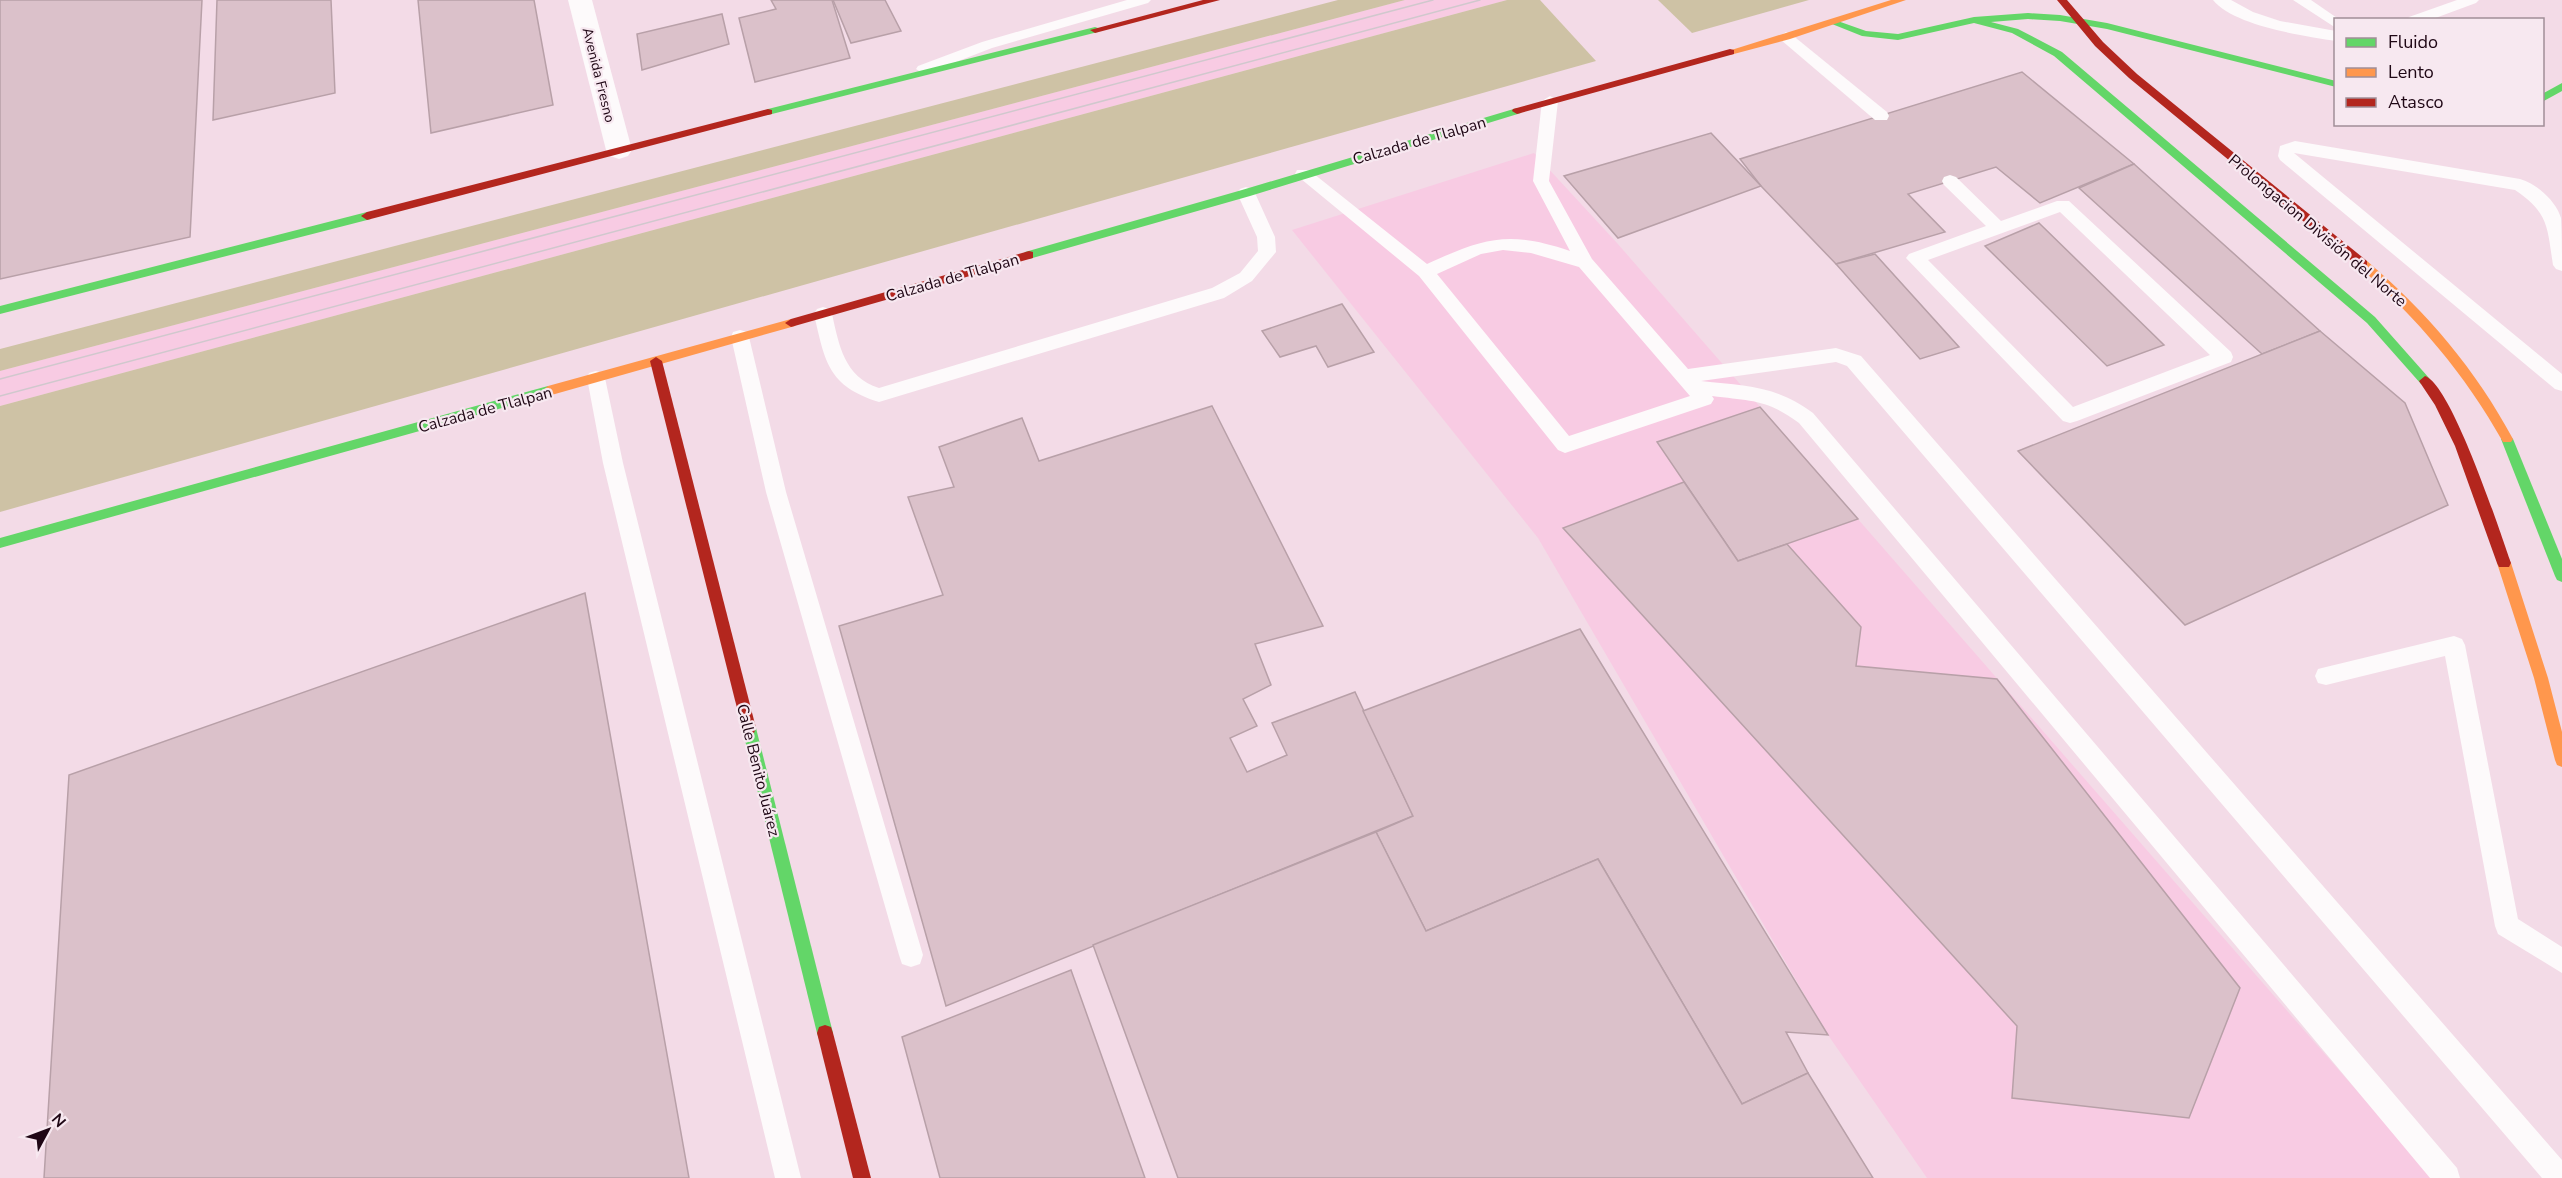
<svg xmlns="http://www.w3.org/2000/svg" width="2562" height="1178" font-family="'Nunito Sans',sans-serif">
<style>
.built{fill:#f8cbe3}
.forest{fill:#cec2a5}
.building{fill:#dbc1ca;stroke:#b8a0a8;stroke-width:1.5}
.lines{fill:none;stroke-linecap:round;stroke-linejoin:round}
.lane{fill:#fdfafb;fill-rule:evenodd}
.street{fill:#fdfafb;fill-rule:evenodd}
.fast{fill:#63d668;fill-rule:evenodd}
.slow{fill:#ff974d;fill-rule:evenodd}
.jam{fill:#b3261e;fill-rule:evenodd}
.tram{stroke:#d0c8cd;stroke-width:1.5}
.labels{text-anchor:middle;stroke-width:4.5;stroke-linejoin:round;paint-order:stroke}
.far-street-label{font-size:14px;fill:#1f0715;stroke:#f7e8f0}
.street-label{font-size:16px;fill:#1f0715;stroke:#f7e8f0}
</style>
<rect width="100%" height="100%" fill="#f3dbe7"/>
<g class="built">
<path d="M1405 0H1507L0 406V371Z"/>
<path d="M1534 153 1617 243 2433 1178H1927L1828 1035 1538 538 1292 230Z"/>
</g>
<g class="forest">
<path d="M1338 0H1405L0 371V349Z"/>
<path d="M1507 0H1540L1596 61 0 512V406Z"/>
<path d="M1658 0H1809L1692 33Z"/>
</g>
<g class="building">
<path d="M0 0H202L190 237 0 279Z"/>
<path d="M217 0H331L335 93 213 120Z"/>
<path d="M418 0H534L553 105 431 133Z"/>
<path d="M771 0H832L850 58 755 82 739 18 776 9Z"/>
<path d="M833 0H885L901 31 851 43Z"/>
<path d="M722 14 729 44 642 70 637 34Z"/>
<path d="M2022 72 2134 164 2040 203 1996 167 1908 194 1945 232 1836 264 1761 186 1740 159Z"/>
<path d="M1711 133 1761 186 1618 238 1564 176Z"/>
<path d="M2134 164 2320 331 2262 354 2079 188Z"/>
<path d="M2039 223 2164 345 2107 366 1985 246Z"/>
<path d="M1875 254 1959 347 1920 359 1836 264Z"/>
<path d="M1342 304 1374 352 1328 367 1316 346 1280 357 1262 331Z"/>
<path d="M2320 331 2405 403 2448 505 2185 625 2018 451Z"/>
<path d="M1212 406 1323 626 1255 644 1271 685 1243 699 1257 726 1230 738 1247 772 1287 755 1272 723 1355 692 1413 816 946 1006 839 626 943 595 908 497 954 487 939 447 1022 418 1039 461Z"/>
<path d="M1760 407 1858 519 1738 561 1657 442Z"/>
<path d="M1684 482 1738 561 1787 544 1861 627 1856 666 1997 679 2240 988 2189 1118 2012 1098 2017 1026 1563 528Z"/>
<path d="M585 593 689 1178H44L69 775Z"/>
<path d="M1580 629 1828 1035 1786 1032 1808 1073 1742 1104 1598 859 1426 931 1376 832 1413 816 1363 711Z"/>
<path d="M1376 832 1426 931 1598 859 1742 1104 1808 1073 1873 1178H1178L1093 945Z"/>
<path d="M1071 970 1145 1178H940L902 1037Z"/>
</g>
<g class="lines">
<g class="lane">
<path d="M1127 0H1151L1148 3 992 48 930 72 924 74 916 69 918 66 982 42Z"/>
<path d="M2213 0H2231L2253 12 2280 21 2336 31V41C2304 36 2234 26 2213 0Z"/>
<path d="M2293 0H2311L2340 20H2336V28Z"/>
<path d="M2457 0H2479L2476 3 2430 20H2407L2409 17Z"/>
<path d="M1786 32 1791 34 1887 112 1889 116 1887 120H1875L1781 40 1778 37Z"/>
<path d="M1550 96 1558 101 1549 181 1592 259 1688 369 1836 348 1861 356 2562 1160V1178H2542L1847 366 1836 362 1701 381C1746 386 1775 385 1813 413L2457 1168 2460 1178H2430L1799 423C1767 399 1751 401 1712 396L1714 399 1711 404 1565 453 1558 450 1419 276 1295 174 1297 170H1309L1427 264C1484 238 1508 230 1570 251L1533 181 1542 101ZM1503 250 1531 253 1579 267 1690 396 1569 436 1437 274 1481 254Z"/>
<path d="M2295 141 2520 179C2537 184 2556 201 2561 218 2562 233 2562 255 2562 271L2556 269 2553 265C2547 227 2549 213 2515 190L2294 153 2562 374V391L2555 389 2280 160 2278 156 2280 146Z"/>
<path d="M1950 175 1956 177 2001 221 2057 201H2069L2231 352 2233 357 2231 362 2077 421 2070 423 2063 421 1906 258 1909 254 1986 226 1944 185 1942 181 1944 177ZM2060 212 2210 355 2073 407 1928 260Z"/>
<path d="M1246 187 1252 189 1255 193 1275 237 1276 252 1252 281 1224 298 879 402C828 386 825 362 814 314L817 309 823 307 829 309 832 314C839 345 844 377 879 388L1212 288 1240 273 1258 251 1257 237 1237 193 1240 189Z"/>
<path d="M740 330 747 332 749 337 786 492 923 955 920 964 911 967 902 964 899 955 766 492 731 337 733 332Z"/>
<path d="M596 371 603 373 605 378 623 463 801 1178H775L603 463 587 378 589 373Z"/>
<path d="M2454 636 2462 639 2465 645 2518 919 2562 947V973L2498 934 2495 926 2445 656 2326 685 2318 683 2315 676 2318 669 2326 667Z"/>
</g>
<path class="street" d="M568 0H592L632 150 628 156 619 159 610 156 606 150Z"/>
<g class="fast">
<path d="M2028 13 2060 15 2107 23 2336 81V87L2107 29 2060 21 2028 19 1991 22 2018 29 2062 52 2375 317 2429 378 2431 381 2429 384H2421L2367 323 2054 56 2012 33 1974 23 1898 40 1862 36 1827 22 1832 19 1866 31 1898 34 1974 17Z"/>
<path d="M1095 27 1098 28V32L768 115 763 112 768 109Z"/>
<path d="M2562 83V91L2542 102V94Z"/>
<path d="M1517 108 1522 111 1521 113 1250 196 1029 259 1023 255 1025 252 1242 190Z"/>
<path d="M367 212 371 213V219L0 314V306Z"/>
<path d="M548 386 554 391 552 394 0 548V538Z"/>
<path d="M2507 434 2513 439 2562 559V582L2557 580 2555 576 2501 439Z"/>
<path d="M749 722 754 723 756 728 833 1033 831 1039 825 1041 819 1039 817 1033 742 728 744 723Z"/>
</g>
<g class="slow">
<path d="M1891 0H1906L1790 39 1730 55 1725 52Z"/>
<path d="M2363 260 2367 261C2427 312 2476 370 2513 439L2511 442H2503C2465 374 2417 318 2359 267L2357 264Z"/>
<path d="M791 319 795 320 797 323 795 326 548 396 542 391 548 386Z"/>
<path d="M2504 558 2509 559 2511 563 2548 678 2562 732V767L2557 765 2555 760 2534 678 2497 563 2499 559Z"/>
</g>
<g class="jam">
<path d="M1203 0H1220L1095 33 1090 30Z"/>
<path d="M2057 0H2067L2103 42 2137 74 2367 261V267H2359L2129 78 2095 46Z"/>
<path d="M1730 49 1734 50V54L1517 114 1512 111 1513 109Z"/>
<path d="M768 109 772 110V114L367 220 361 216 367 212Z"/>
<path d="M1029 251 1033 252V258L791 327 785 323 791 319Z"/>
<path d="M656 357 662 361 756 728 754 733 749 734 744 733 742 728 650 361Z"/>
<path d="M2425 376C2452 385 2500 532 2511 563L2509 567H2499L2497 563 2455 446 2435 405 2419 381Z"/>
<path d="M825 1025 831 1027 833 1033 871 1178H853L817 1033 819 1027Z"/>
</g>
<g class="tram">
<path d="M0 379 1433 0"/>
<path d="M0 396 1480 0"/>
</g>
</g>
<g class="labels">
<g class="far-street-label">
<text transform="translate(599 75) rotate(76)" y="5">Avenida Fresno</text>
</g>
<g class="street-label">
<text transform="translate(1419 140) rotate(-16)" y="6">Calzada de Tlalpan</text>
<text transform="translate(2318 230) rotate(40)" y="6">Prolongacion División del Norte</text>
<text transform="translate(952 277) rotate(-16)" y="6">Calzada de Tlalpan</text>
<text transform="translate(485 409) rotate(-15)" y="6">Calzada de Tlalpan</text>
<text transform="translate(759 770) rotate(76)" y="6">Calle Benito Juárez</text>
</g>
</g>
<rect x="2334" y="18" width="210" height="108" fill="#f7e8f0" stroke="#a18e98" stroke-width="1.5"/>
<rect x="2346" y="38" width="30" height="9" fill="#63d668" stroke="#a18e98" stroke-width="1.5"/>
<text x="2388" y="48" font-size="18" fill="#1f0715">Fluido</text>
<rect x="2346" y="68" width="30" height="9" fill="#ff974d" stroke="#a18e98" stroke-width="1.5"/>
<text x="2388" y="78" font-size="18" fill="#1f0715">Lento</text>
<rect x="2346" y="98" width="30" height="9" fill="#b3261e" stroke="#a18e98" stroke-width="1.5"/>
<text x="2388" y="108" font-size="18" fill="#1f0715">Atasco</text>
<g transform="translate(48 1130) rotate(49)" stroke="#f7e8f0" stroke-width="4.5" paint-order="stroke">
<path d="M0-4.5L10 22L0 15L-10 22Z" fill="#1f0715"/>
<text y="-9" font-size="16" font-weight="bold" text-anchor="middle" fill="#1f0715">N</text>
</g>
</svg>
